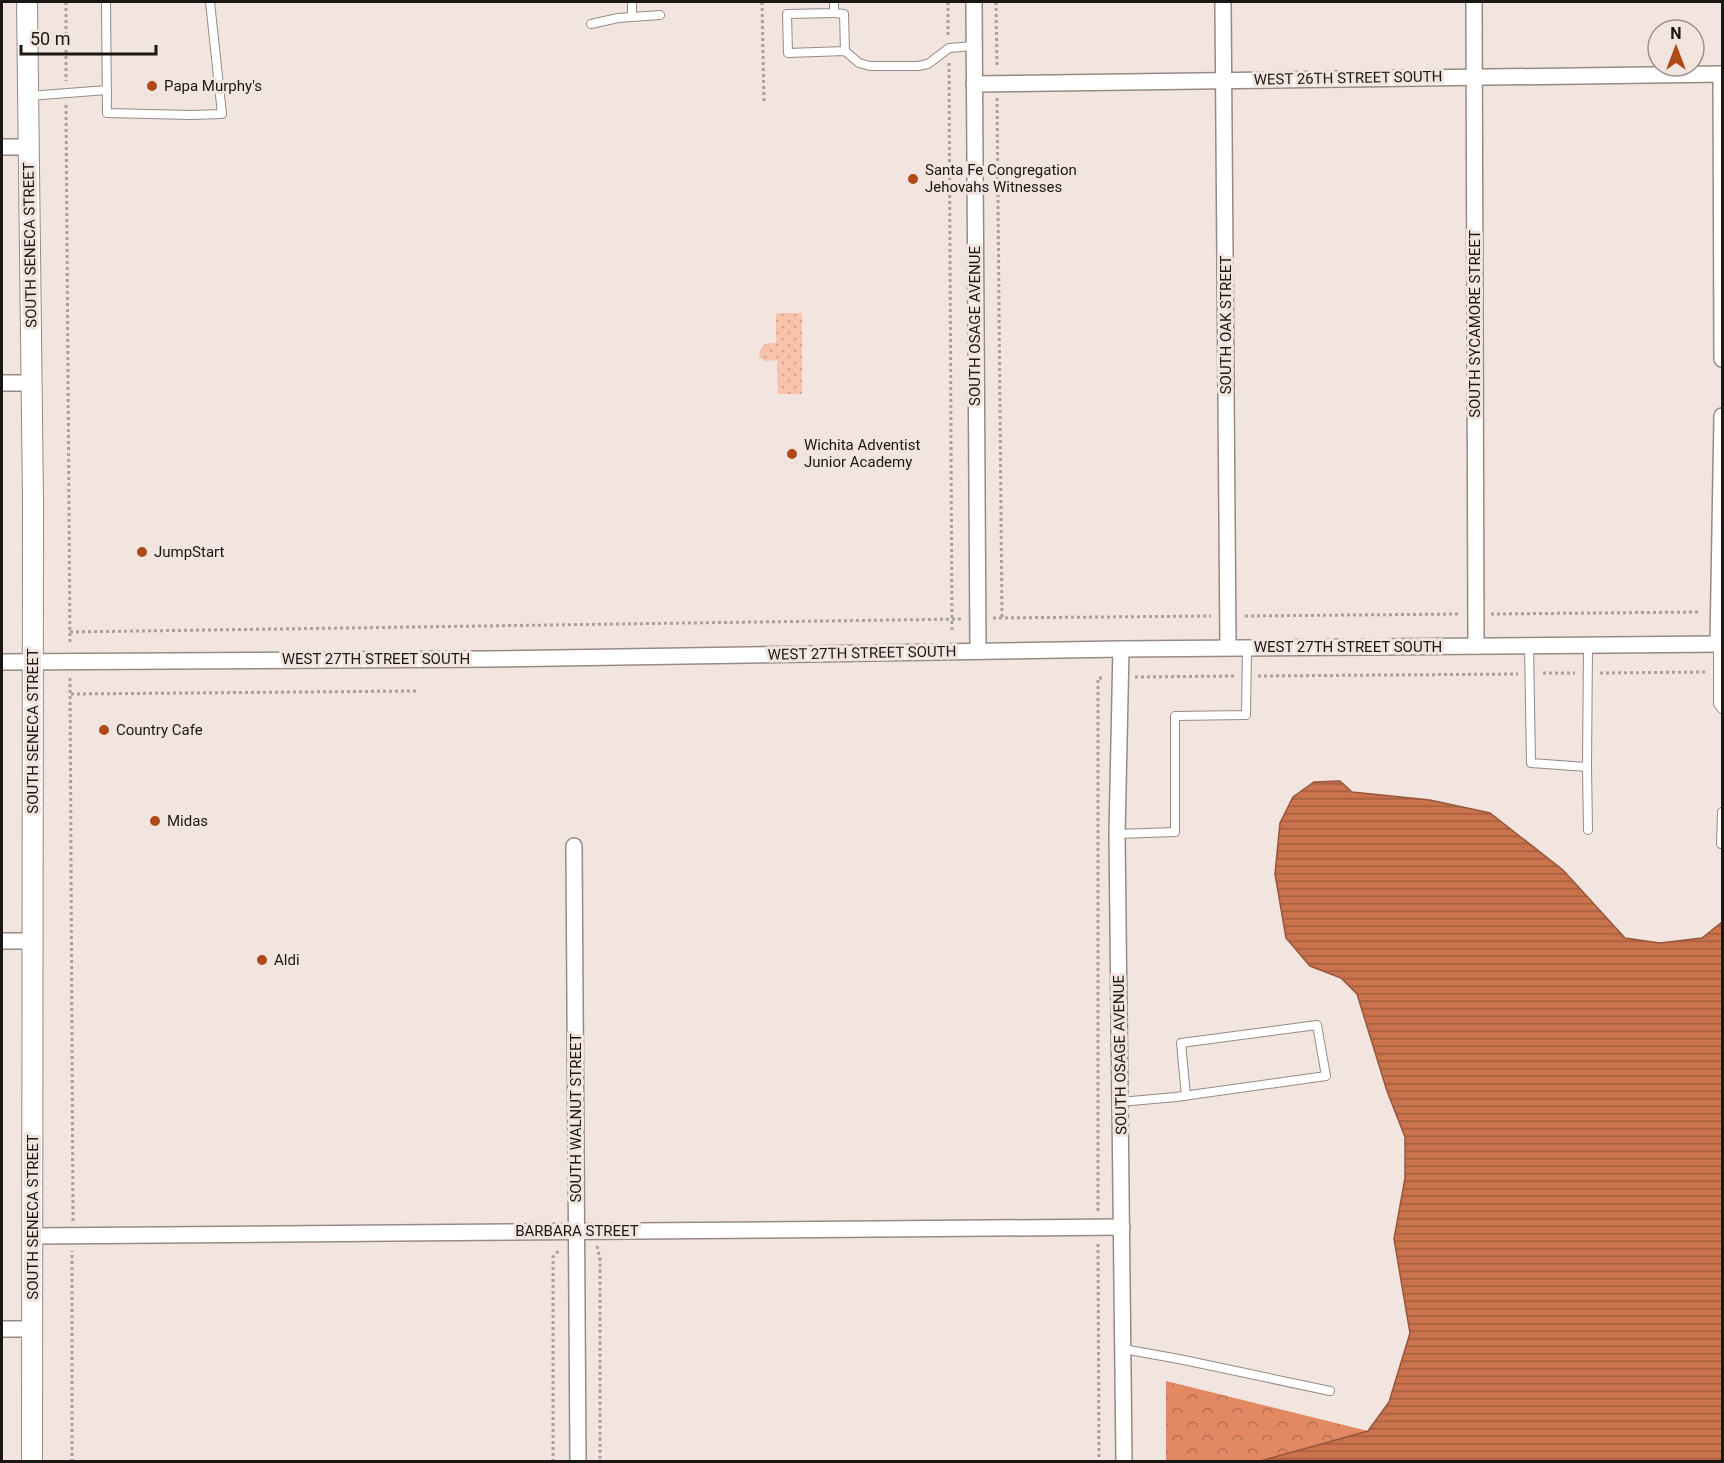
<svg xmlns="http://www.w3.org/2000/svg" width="1724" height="1463" font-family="Roboto,sans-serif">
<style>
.grass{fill:url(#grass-dots)}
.forest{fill:url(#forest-crowns)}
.water{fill:url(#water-rules);stroke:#96573c;stroke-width:1.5}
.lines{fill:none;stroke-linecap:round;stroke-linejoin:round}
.service-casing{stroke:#978a84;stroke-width:10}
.minor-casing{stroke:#978a84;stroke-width:18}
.tertiary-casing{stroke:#978a84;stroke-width:22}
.path{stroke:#aaa09c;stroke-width:3;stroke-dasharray:3 3;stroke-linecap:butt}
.service{stroke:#fff;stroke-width:8}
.minor{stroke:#fff;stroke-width:15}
.tertiary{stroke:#fff;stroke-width:20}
.poi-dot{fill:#ae4a16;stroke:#f2e4df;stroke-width:2}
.labels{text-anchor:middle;stroke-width:6;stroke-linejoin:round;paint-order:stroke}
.street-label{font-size:15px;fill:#1b1715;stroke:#f2e4df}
.poi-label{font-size:15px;fill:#1b1715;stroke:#f2e4df;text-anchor:start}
</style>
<defs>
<pattern id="grass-dots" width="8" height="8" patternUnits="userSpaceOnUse" patternTransform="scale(1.5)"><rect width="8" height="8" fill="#f8c2ab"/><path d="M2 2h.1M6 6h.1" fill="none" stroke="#d4a692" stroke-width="1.8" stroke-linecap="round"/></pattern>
<pattern id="forest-crowns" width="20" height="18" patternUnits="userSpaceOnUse" patternTransform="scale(1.5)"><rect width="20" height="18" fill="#e28963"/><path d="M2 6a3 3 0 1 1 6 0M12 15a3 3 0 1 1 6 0" fill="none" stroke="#b66f50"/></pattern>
<pattern id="water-rules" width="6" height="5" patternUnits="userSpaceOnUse" patternTransform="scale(1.5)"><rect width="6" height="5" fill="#ca734d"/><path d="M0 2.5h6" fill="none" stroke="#a35d3f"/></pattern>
</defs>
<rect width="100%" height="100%" fill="#f2e4df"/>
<path class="grass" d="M776 313H802V394H778L777 360 765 361 759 357C760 344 766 343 776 343Z"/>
<path class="forest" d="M1166 1381 1368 1431 1260 1461 1166 1462Z"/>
<path class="water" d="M1340 781 1352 792 1430 800 1490 813 1563 870 1625 938 1660 943 1702 938 1722 922V1461H1260L1368 1431 1389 1402 1410 1333 1394 1239 1405 1178V1137L1387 1091 1357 994 1341 978 1310 966 1286 938 1275 874 1280 823 1293 797 1314 782Z"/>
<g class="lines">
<defs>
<g id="service">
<path d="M106 2 107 113 191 115 222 114 210 2"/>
<path d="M632 2V17"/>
<path d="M834 2V13L787 14 788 53 845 51 859 63 870 66H918L928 64 949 48 974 46"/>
<path d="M834 13 844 14 845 51"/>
<path d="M591 24 618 18 660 15"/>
<path d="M29 96 107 90"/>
<path d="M1718 644V704L1722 709"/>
<path d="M1529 645 1531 763 1587 767 1588 645"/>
<path d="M1587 767 1588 830"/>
<path d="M1117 834 1175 832V716L1246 715 1247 648"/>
<path d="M1721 844 1722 812"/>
<path d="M1120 1102 1176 1097 1326 1076 1317 1025 1181 1043 1186 1096"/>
<path d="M1123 1349 1179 1359 1330 1391"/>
</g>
<g id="minor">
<path d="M974 2 978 651"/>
<path d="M1223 2 1228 648"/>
<path d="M1474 2 1476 646"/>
<path d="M1721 74 1722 359"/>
<path d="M974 84 1722 74"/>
<path d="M2 147H28"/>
<path d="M2 383H33"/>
<path d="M1718 644 1722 416"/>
<path d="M1121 649 1117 834 1124 1462"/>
<path d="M2 662 490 659 1121 649 1722 644"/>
<path d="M574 846 578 1462"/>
<path d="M2 941H33"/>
<path d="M33 1236 1122 1227"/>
<path d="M2 1329H33"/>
</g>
<path id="tertiary" d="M27 2 33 500 32 1462"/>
</defs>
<use href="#service" class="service-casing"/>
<use href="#minor" class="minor-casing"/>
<use href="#tertiary" class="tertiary-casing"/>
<g class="path">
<path d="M66 2V81"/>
<path d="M762 2 764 102"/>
<path d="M948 2V36"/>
<path d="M996 2 997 68"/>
<path d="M949 63 952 631"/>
<path d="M997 98 1002 618"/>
<path d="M66 105 70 645"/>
<path d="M1491 614 1700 612"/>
<path d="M1245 616 1460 614"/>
<path d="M993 618 1211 616"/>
<path d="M70 632 962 619"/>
<path d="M1543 673H1575"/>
<path d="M1600 673 1707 672"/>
<path d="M1258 676 1518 674"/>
<path d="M1135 677 1236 676"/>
<path d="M70 678 73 1221"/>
<path d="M71 694 417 691"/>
<path d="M1098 1211V678H1104"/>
<path d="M1098 1244 1099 1462"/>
<path d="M597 1246 600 1259V1462"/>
<path d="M72 1462V1251"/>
<path d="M553 1462V1257L559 1250"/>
</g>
<use href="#service" class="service"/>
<use href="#minor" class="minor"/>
<use href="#tertiary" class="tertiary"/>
</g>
<g class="poi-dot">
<circle cx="152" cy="86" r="6"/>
<circle cx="913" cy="179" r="6"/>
<circle cx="792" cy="454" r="6"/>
<circle cx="142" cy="552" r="6"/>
<circle cx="104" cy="730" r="6"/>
<circle cx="155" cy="821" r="6"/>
<circle cx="262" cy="960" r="6"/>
</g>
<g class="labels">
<g class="street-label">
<text transform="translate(1348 78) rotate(-1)" y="5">WEST 26TH STREET SOUTH</text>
<text transform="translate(30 245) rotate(-91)" y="5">SOUTH SENECA STREET</text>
<text transform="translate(1475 324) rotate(-90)" y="5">SOUTH SYCAMORE STREET</text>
<text transform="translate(1226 325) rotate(-90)" y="5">SOUTH OAK STREET</text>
<text transform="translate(975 326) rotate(-90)" y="5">SOUTH OSAGE AVENUE</text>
<text x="1348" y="652">WEST 27TH STREET SOUTH</text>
<text transform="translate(862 653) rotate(-1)" y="5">WEST 27TH STREET SOUTH</text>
<text x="376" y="664">WEST 27TH STREET SOUTH</text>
<text transform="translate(33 731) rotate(-90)" y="5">SOUTH SENECA STREET</text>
<text transform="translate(1120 1055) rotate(-91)" y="5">SOUTH OSAGE AVENUE</text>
<text transform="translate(576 1118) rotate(-90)" y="5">SOUTH WALNUT STREET</text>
<text transform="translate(33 1217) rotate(-90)" y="5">SOUTH SENECA STREET</text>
<text x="577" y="1236">BARBARA STREET</text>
</g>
<g class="poi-label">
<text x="164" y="91">Papa Murphy's</text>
<text x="925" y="175">Santa Fe Congregation<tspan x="925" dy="17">Jehovahs Witnesses</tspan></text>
<text x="804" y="450">Wichita Adventist<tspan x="804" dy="17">Junior Academy</tspan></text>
<text x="154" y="557">JumpStart</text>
<text x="116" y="735">Country Cafe</text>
<text x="167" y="826">Midas</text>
<text x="274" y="965">Aldi</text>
</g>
</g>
<rect width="1724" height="1463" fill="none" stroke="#1b1715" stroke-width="6"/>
<g transform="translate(1676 48)"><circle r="28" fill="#f2e4df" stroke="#9c928e" stroke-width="1.5"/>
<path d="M0-4.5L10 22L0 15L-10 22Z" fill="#ae4a16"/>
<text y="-9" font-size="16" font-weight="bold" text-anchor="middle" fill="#1b1715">N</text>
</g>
<path d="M21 45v9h135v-9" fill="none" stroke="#1b1715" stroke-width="3"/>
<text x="30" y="45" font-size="18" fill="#1b1715" stroke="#f2e4df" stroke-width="4.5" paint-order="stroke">50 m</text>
</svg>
